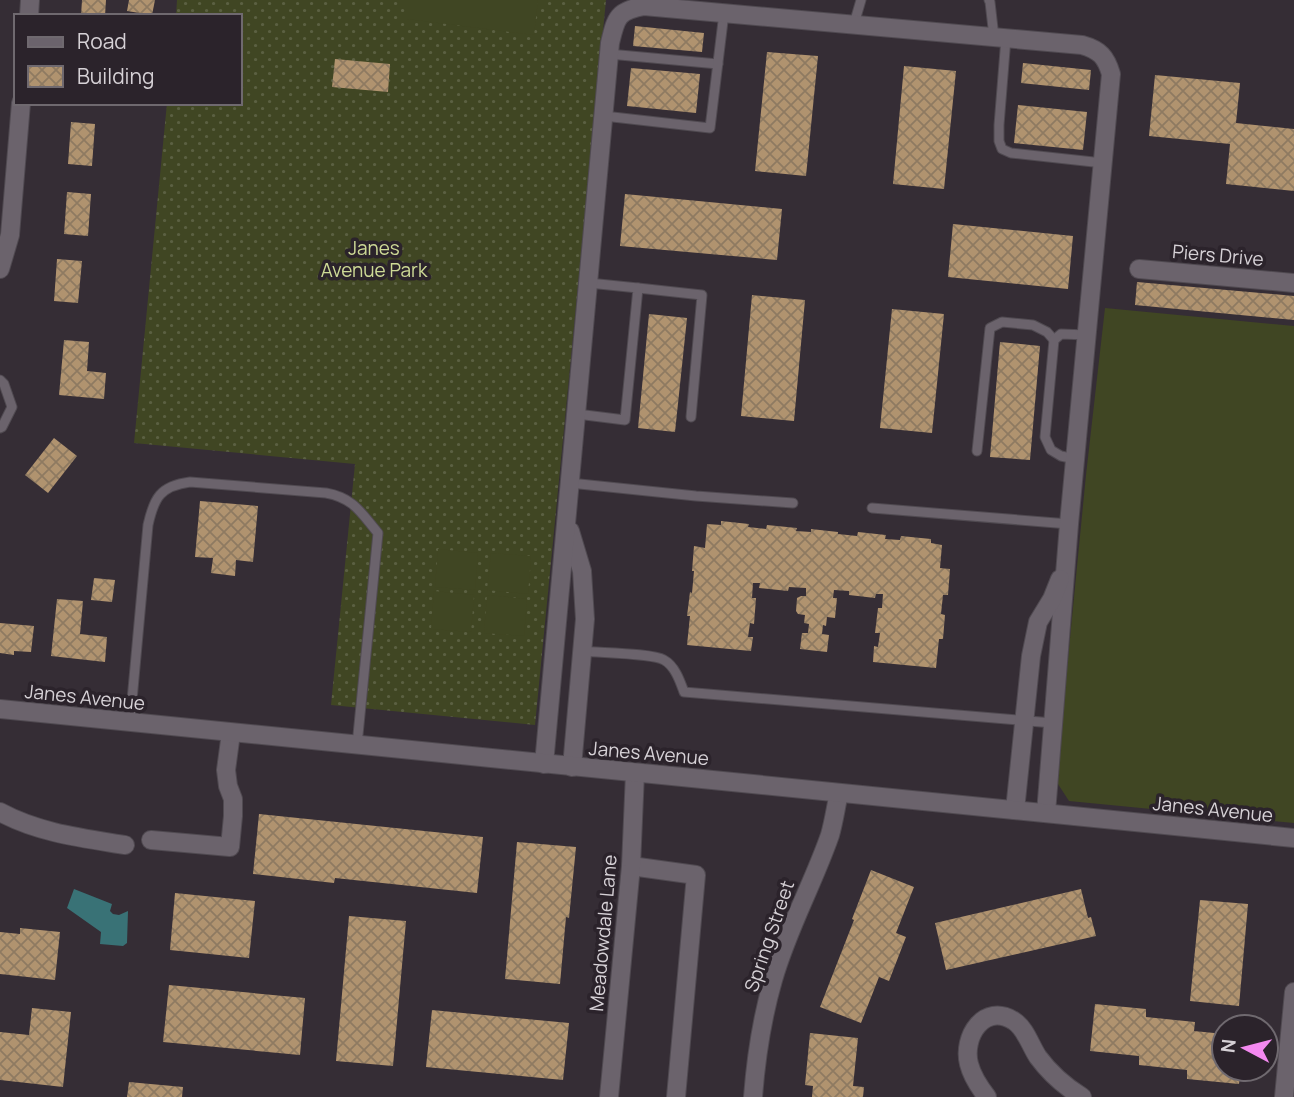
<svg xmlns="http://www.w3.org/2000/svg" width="1294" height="1097" font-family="Manrope,sans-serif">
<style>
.grass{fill:url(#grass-dots)}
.pitch{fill:#404623}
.water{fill:#397276}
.building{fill:url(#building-cross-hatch)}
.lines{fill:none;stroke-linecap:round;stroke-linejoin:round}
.service-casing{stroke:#504a51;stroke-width:11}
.minor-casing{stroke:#504a51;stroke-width:20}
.tertiary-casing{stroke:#504a51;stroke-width:20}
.service{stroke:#6b636c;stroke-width:9}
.minor{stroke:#6b636c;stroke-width:18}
.tertiary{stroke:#6b636c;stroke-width:18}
.labels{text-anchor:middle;stroke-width:7;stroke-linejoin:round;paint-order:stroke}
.park-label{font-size:19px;fill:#ceda96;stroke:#2b232b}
.street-label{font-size:19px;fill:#d6d1d6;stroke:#2b232b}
</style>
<defs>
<pattern id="grass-dots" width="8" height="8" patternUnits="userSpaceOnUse" patternTransform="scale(1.75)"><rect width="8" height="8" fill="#404623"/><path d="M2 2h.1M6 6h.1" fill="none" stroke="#5b6042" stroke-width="1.8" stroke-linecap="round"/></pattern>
<pattern id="building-cross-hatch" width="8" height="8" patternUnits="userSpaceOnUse" patternTransform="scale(1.75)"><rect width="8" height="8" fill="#b0936f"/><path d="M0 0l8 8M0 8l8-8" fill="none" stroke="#8e7a61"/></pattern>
</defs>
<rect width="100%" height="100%" fill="#352d35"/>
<path class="grass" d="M177 0H606L535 725 331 705 355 464 134 443 167 103H240V16H176Z"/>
<g class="pitch">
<path d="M407 0H538L534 35 407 19Z"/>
<path d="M1105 308 1294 326V823L1069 801 1056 781 1086 475Z"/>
<path d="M438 549 478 553 475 590 435 587Z"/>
<path d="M491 553 531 556 528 594 487 590Z"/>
<path d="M434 591 474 595 471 632 431 629Z"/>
<path d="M487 595 527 599 524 636 484 633Z"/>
</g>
<path class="water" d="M74 889 112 904 110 911 113 914 119 915 128 911 127 943 123 946 100 944 101 932 67 908Z"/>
<g class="building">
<path d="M82 0H106L105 16H81Z"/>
<path d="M129 0H155L152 15 127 11Z"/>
<path d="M635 26 704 33 702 52 633 46Z"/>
<path d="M767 52 818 56 806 176 755 171Z"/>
<path d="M335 59 390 64 388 92 332 87Z"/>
<path d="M1023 63 1091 70 1089 90 1021 83Z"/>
<path d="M904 66 956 71 944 189 893 184Z"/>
<path d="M631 68 700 74 696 113 627 106Z"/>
<path d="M1155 75 1240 83 1236 123 1294 129V191L1226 184 1230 144 1149 136Z"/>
<path d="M1018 105 1087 112 1083 150 1014 143Z"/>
<path d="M71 122 95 124 92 166 68 164Z"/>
<path d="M67 192 91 194 88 236 64 234Z"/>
<path d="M625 194 782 209 777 260 620 246Z"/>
<path d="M953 224 1073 236 1068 289 948 277Z"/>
<path d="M57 259 82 261 78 303 54 301Z"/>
<path d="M1137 282 1294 296V320L1135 305Z"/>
<path d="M752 295 805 300 794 421 741 416Z"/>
<path d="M892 309 944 314 932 433 880 428Z"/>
<path d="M649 314 687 318 675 432 638 428Z"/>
<path d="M64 340 89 342 87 371 106 373 104 399 59 395Z"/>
<path d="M1000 342 1040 346 1030 460 990 457Z"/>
<path d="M54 438 77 456 48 493 25 475Z"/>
<path d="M200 501 258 506 253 562 236 560 235 576 211 573 213 558 195 557Z"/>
<path d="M721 521 749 524 748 527 766 529 767 525 797 528 796 531 811 532V529L838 532V534L857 536 858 532 886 535 885 539 900 540 901 536 931 539V543L942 545 940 568 950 569 948 595H943L941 614 945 615 943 639H939L936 668 873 662 874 646 878 647 880 633H875L878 608H882L883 594H876L875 598 849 595V591L834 590 833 598H837L835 618 827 617 826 626 823 625 822 634 829 635 827 652 800 649 802 633H808L809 624 804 623 805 615 798 614 796 611 797 598 801 596H806V588L789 587 788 591 759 588 760 583H753L752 598H756L754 624 750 623 748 637H753L751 651 687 645 690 616H687L690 592 692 593 694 571H692L694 546 705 548 707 524 721 525Z"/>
<path d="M94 578 115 580 112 602 91 600Z"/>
<path d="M57 599 83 601 80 634 107 637 105 662 51 656Z"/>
<path d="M0 623 34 626 31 652 14 651V655L0 653Z"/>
<path d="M259 814 483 837 477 893 335 878 334 883 253 874Z"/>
<path d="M517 842 576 847 569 918 566 917 560 984 505 979Z"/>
<path d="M871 870 914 887 896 933 906 937 889 981 879 977 861 1023 820 1007 854 920 852 919Z"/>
<path d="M1081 889 1088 918 1091 917 1096 936 946 970 935 923Z"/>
<path d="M175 893 255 901 249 958 170 950Z"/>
<path d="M1200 900 1248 904 1239 1006 1190 1001Z"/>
<path d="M349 916 406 921 393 1066 336 1061Z"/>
<path d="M20 928 60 932 55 980 0 974V932L20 934Z"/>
<path d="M169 985 305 998 300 1055 163 1042Z"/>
<path d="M1095 1004 1146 1009V1017L1195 1022 1194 1031 1224 1034V1069H1241L1239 1084 1187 1079V1070L1139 1065V1056L1090 1051Z"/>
<path d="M32 1008 71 1012 63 1087 0 1080V1032L29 1035Z"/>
<path d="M432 1010 569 1023 563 1080 426 1067Z"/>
<path d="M810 1033 858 1038 853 1086 864 1087 863 1097H812L813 1086 805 1085Z"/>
<path d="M129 1082 183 1087 182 1097H127Z"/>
</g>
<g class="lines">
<defs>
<g id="service">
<path d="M989 0 990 2 994 37"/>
<path d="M854 24 861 0"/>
<path d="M1006 38 999 125V141L1002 149 1011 153 1103 163"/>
<path d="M609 54 718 64"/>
<path d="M604 116 710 128 724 13"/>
<path d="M638 288 702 295 691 417"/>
<path d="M0 380 4 384 12 407 2 427 0 428"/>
<path d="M577 414 625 420 638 288 589 283"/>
<path d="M977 451 990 328 1002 322 1033 325 1047 332 1054 340"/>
<path d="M1075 459 1061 456 1051 450 1045 437 1054 340 1061 334 1087 335"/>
<path d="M570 483 696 496 793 503"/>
<path d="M872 508 1069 524"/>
<path d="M582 651C599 653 652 653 664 660 675 666 680 681 684 692L1053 723"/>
<path d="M130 722 148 525C154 498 160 486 190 482L326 493C354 498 361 513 378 533L357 745"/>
</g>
<g id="minor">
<path d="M29 16 30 0"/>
<path d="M0 269 10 235 21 103"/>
<path d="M1139 269 1294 283"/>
<path d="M570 531 582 571 585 619 572 767"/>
<path d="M544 764 610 43C616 18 617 11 644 6L1082 45C1100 50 1106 57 1111 74L1069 524 1046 813"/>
<path d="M1015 810 1031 656 1038 622 1052 599 1060 579"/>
<path d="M0 812C39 833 82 838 125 845"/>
<path d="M151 840 230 847 233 816V799L228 786 226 770 231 733"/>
<path d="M631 866 696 875 676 1097"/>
<path d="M609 1097 631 866 635 773"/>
<path d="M753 1097C756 1058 762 1018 773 980 787 930 813 884 830 835 834 821 836 806 839 793"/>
<path d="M987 1097C980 1088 972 1076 969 1064 962 1037 984 1002 1014 1021 1026 1029 1030 1045 1038 1057 1049 1072 1066 1087 1082 1097"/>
<path d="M1284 1097 1294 992"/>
</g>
<path id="tertiary" d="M0 709 1294 838"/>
</defs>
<use href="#service" class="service-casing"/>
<use href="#minor" class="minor-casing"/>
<use href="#tertiary" class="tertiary-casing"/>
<use href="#service" class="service"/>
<use href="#minor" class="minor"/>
<use href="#tertiary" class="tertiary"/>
</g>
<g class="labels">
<g class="park-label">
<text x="374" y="255">Janes<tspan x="374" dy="22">Avenue Park</tspan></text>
</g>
<g class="street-label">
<text transform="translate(1218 255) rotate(5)" y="7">Piers Drive</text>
<text transform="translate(85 697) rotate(6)" y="7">Janes Avenue</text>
<text transform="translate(649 753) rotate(5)" y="7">Janes Avenue</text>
<text transform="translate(1213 809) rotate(6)" y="7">Janes Avenue</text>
<text transform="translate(603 933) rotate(-85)" y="7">Meadowdale Lane</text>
<text transform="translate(769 936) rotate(-71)" y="7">Spring Street</text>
</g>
</g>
<rect x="14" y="14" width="228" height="91" fill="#2b232b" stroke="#6f696f" stroke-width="2"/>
<rect x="28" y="37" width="35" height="10" fill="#6b636c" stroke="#6f696f" stroke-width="2"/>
<text x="77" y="49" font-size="21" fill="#d6d1d6">Road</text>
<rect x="28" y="66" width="35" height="21" fill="url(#building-cross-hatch)" stroke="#6f696f" stroke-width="2"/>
<text x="77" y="84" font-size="21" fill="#d6d1d6">Building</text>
<g transform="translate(1245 1048) rotate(277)"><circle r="33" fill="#2b232b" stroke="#6f696f" stroke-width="2"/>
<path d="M0-5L12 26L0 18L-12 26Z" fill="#f489f0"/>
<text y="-10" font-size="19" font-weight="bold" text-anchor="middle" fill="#d6d1d6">N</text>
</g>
</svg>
